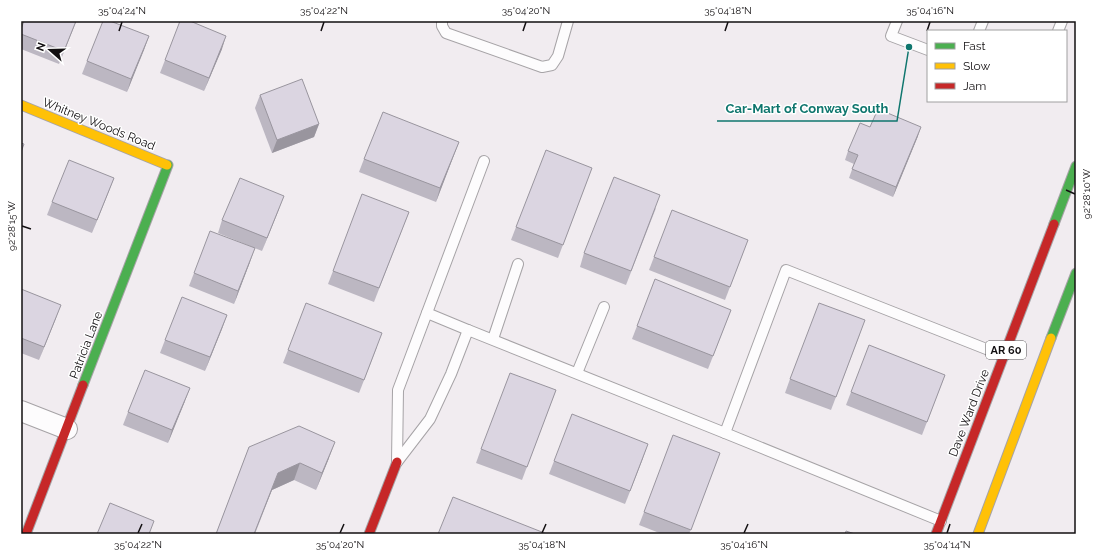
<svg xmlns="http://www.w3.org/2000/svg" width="1097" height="555" font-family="Raleway,sans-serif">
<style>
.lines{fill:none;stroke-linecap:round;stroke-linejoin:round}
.lane-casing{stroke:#a6a3a6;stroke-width:12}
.street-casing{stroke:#a6a3a6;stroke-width:22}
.fast-casing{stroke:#a6a3a6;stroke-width:11}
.slow-casing{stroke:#a6a3a6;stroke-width:11}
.jam-casing{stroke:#a6a3a6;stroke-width:11}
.lane{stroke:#fdfcfd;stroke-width:10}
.street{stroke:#fdfcfd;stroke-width:20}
.fast{stroke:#4caf50;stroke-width:9}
.slow{stroke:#ffc107;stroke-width:9}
.jam{stroke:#c62828;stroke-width:9}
.wall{fill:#bcb7c2}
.shaded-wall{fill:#99959e}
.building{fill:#dbd5e1;stroke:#99959e}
.ticks{fill:none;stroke:#120f11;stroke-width:1.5}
.labels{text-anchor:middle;stroke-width:3;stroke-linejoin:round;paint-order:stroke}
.shield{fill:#fff;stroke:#595758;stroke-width:1}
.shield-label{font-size:11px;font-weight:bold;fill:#120f11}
.street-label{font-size:12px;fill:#120f11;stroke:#fff}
.leader{fill:none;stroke:#0f766e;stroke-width:1.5}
.callout-dot{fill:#0f766e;stroke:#fff;stroke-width:1.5}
.callout-label{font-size:13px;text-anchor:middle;font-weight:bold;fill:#0f766e;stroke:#fff;stroke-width:3;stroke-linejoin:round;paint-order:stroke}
.neatline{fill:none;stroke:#120f11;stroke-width:1.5}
.ticks-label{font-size:10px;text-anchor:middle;fill:#120f11}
</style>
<rect width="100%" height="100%" fill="#f1ecf0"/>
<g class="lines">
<defs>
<g id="lane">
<path d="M442 21V26L446 33 542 67 552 65 558 56 568 21"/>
<path d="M897 21 891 36 928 50"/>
<path d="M979 31 983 21"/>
<path d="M1058 31 1062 21"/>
<path d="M427 313 468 330"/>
<path d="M493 339 518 264"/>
<path d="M577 373 604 307"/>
<path d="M397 462 430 419 451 374 468 330 725 433"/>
<path d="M397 462 398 390 484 161"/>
<path d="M941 521 725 433 786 270 1004 356"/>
</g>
<path id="street" d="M21 411 67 429"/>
<g id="fast">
<path d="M1054 224 1076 166"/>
<path d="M1051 338 1076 273"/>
<path d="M83 385 168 165H167"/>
</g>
<g id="slow">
<path d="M21 105 167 165"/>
<path d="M978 534 1051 338"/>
</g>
<g id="jam">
<path d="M26 534 83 385"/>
<path d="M369 534 397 462"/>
<path d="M936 534 1054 224"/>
</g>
</defs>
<use href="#lane" class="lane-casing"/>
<use href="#street" class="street-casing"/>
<use href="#fast" class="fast-casing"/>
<use href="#slow" class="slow-casing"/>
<use href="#jam" class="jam-casing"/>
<use href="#lane" class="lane"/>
<use href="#street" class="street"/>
<use href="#fast" class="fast"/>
<use href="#slow" class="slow"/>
<use href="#jam" class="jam"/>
</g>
<g class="wall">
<path d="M24 21H76L59 64 21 49V29Z"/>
<path d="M149 36 127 92 82 74 87 61Z"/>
<path d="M222 49 204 91 160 73 165 60Z"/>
<path d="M260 95 319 124 314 137 272 153 255 108Z"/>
<path d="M870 127 918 136 893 197 849 178 854 164 845 160 848 151Z"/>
<path d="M459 142 436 202 359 172 364 159Z"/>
<path d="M114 178 92 233 47 215 52 202Z"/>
<path d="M587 181 558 258 511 240 516 227Z"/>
<path d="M656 208 626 285 580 267 584 253Z"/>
<path d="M279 209 262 251 218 233 222 220Z"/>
<path d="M409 212 374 302 328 284 333 271Z"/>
<path d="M743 253 725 300 649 270 654 257Z"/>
<path d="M250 262 234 304 189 286 194 273Z"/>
<path d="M21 289 56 318 39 360 21 353Z"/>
<path d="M731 310 708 369 632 339 637 326Z"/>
<path d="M227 315 205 371 160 353 165 340Z"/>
<path d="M860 334 831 410 785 393 790 379Z"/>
<path d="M377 347 359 393 283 363 288 350Z"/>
<path d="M945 375 922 435 846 405 851 392Z"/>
<path d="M556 390 522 480 476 463 481 449Z"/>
<path d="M185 401 168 443 123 425 128 412Z"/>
<path d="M249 447 329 458 316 490 294 480 272 490 255 534H216Z"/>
<path d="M720 453 689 534H662L639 525 644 512Z"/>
<path d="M643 458 625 504 549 474 554 461Z"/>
</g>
<g class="shaded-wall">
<path d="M76 21V22L59 64 64 51Z"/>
<path d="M149 36 144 50 127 92 131 79Z"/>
<path d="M226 36 222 49 204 91 209 78Z"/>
<path d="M319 124 314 137 272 153 277 140Z"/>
<path d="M921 127 918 136 893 197 896 187Z"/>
<path d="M459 142 454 155 436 202 440 188Z"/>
<path d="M114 178 109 191 92 233 97 220Z"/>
<path d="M284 196 279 209 262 251 267 238Z"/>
<path d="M255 248 250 262 234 304 238 291Z"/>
<path d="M61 305 56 318 39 360 44 347Z"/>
<path d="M227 315 222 329 205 371 210 357Z"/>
<path d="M190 388 185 401 168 443 172 430Z"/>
<path d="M335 442 329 458 316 490 322 473Z"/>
<path d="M648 444 643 458 625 504 630 491Z"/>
<path d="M300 463 294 480 272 490 254 534 278 473Z"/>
</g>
<g class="building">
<path d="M24 21H76L64 51 21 34V29Z"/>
<path d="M103 21H110L149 36 131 79 87 61Z"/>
<path d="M180 21H190L226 36 209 78 165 60Z"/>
<path d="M302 79 319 124 277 140 260 95Z"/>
<path d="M878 109 921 127 896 187 852 169 858 155 848 151 860 123 870 127Z"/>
<path d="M383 112 459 142 440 188 364 159Z"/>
<path d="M21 143 24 144 21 152Z"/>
<path d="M546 150 592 168 563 245 516 227Z"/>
<path d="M69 160 114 178 97 220 52 202Z"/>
<path d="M614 177 660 195 631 271 584 253Z"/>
<path d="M240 178 284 196 267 238 222 220Z"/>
<path d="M362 194 409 212 379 288 333 271Z"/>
<path d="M672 210 748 240 730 287 654 257Z"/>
<path d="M210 231 255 248 238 291 194 273Z"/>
<path d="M655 279 731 310 713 356 637 326Z"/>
<path d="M21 289 61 305 44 347 21 338Z"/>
<path d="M182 297 227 315 210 357 165 340Z"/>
<path d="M306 303 382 333 364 380 288 350Z"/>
<path d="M819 303 865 320 836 397 790 379Z"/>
<path d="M869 345 945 375 927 422 851 392Z"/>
<path d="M145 370 190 388 172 430 128 412Z"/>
<path d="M510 373 556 390 527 467 481 449Z"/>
<path d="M572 414 648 444 630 491 554 461Z"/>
<path d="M299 426 335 442 322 473 300 463 278 473 254 534H216L249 447Z"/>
<path d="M673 435 720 453 691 530 644 512Z"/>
<path d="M453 497 547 534H438Z"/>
<path d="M110 503 154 521 149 534H97Z"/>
<path d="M846 531 855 534H845Z"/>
</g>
<path class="ticks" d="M119 31 122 22M321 31 324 22M523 31 526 22M725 31 728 22M927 31 930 22M1066 190 1075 194M22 226 31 229M138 533 142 524M340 533 344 524M542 533 546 524M744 533 748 524M947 533 950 524"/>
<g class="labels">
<rect class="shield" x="986" y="341" width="40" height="18" rx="3"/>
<g class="shield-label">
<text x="1006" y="354">AR 60</text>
</g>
<g class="street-label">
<text transform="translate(99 124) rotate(22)" y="4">Whitney Woods Road</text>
<text transform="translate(86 345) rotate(-69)" y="4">Patricia Lane</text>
<text transform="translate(969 413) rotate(-69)" y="4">Dave Ward Drive</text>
</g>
</g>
<path class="leader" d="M909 47L897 121H717"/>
<circle class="callout-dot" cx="909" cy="47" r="4"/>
<g class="callout-label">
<text x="807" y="113">Car-Mart of Conway South</text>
</g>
<rect width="1097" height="555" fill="none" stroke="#ffffff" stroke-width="44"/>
<rect x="927" y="30" width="140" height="72" fill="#ffffff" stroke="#a09fa0"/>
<rect x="935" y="43" width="20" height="6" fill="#4caf50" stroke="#a09fa0"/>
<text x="963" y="50" font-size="12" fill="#120f11">Fast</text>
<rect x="935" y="63" width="20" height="6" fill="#ffc107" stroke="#a09fa0"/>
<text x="963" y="70" font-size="12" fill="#120f11">Slow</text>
<rect x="935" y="83" width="20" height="6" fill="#c62828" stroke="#a09fa0"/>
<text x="963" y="90" font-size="12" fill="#120f11">Jam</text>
<g transform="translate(50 50) rotate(290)" stroke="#ffffff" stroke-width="3" paint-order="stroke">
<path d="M0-3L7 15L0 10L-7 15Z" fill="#120f11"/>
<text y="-6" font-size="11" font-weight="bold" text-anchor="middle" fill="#120f11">N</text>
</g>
<rect x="22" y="22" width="1053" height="511" class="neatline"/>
<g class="ticks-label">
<text x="122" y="14">35°04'24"N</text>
<text x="324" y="14">35°04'22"N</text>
<text x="526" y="14">35°04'20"N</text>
<text x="728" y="14">35°04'18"N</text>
<text x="930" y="14">35°04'16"N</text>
<text transform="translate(1086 194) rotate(-90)" y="4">92°28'10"W</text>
<text transform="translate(11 226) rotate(-90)" y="4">92°28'15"W</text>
<text x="138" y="548">35°04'22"N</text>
<text x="340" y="548">35°04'20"N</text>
<text x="542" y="548">35°04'18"N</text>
<text x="744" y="548">35°04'16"N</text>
<text x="947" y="548">35°04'14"N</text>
</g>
</svg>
